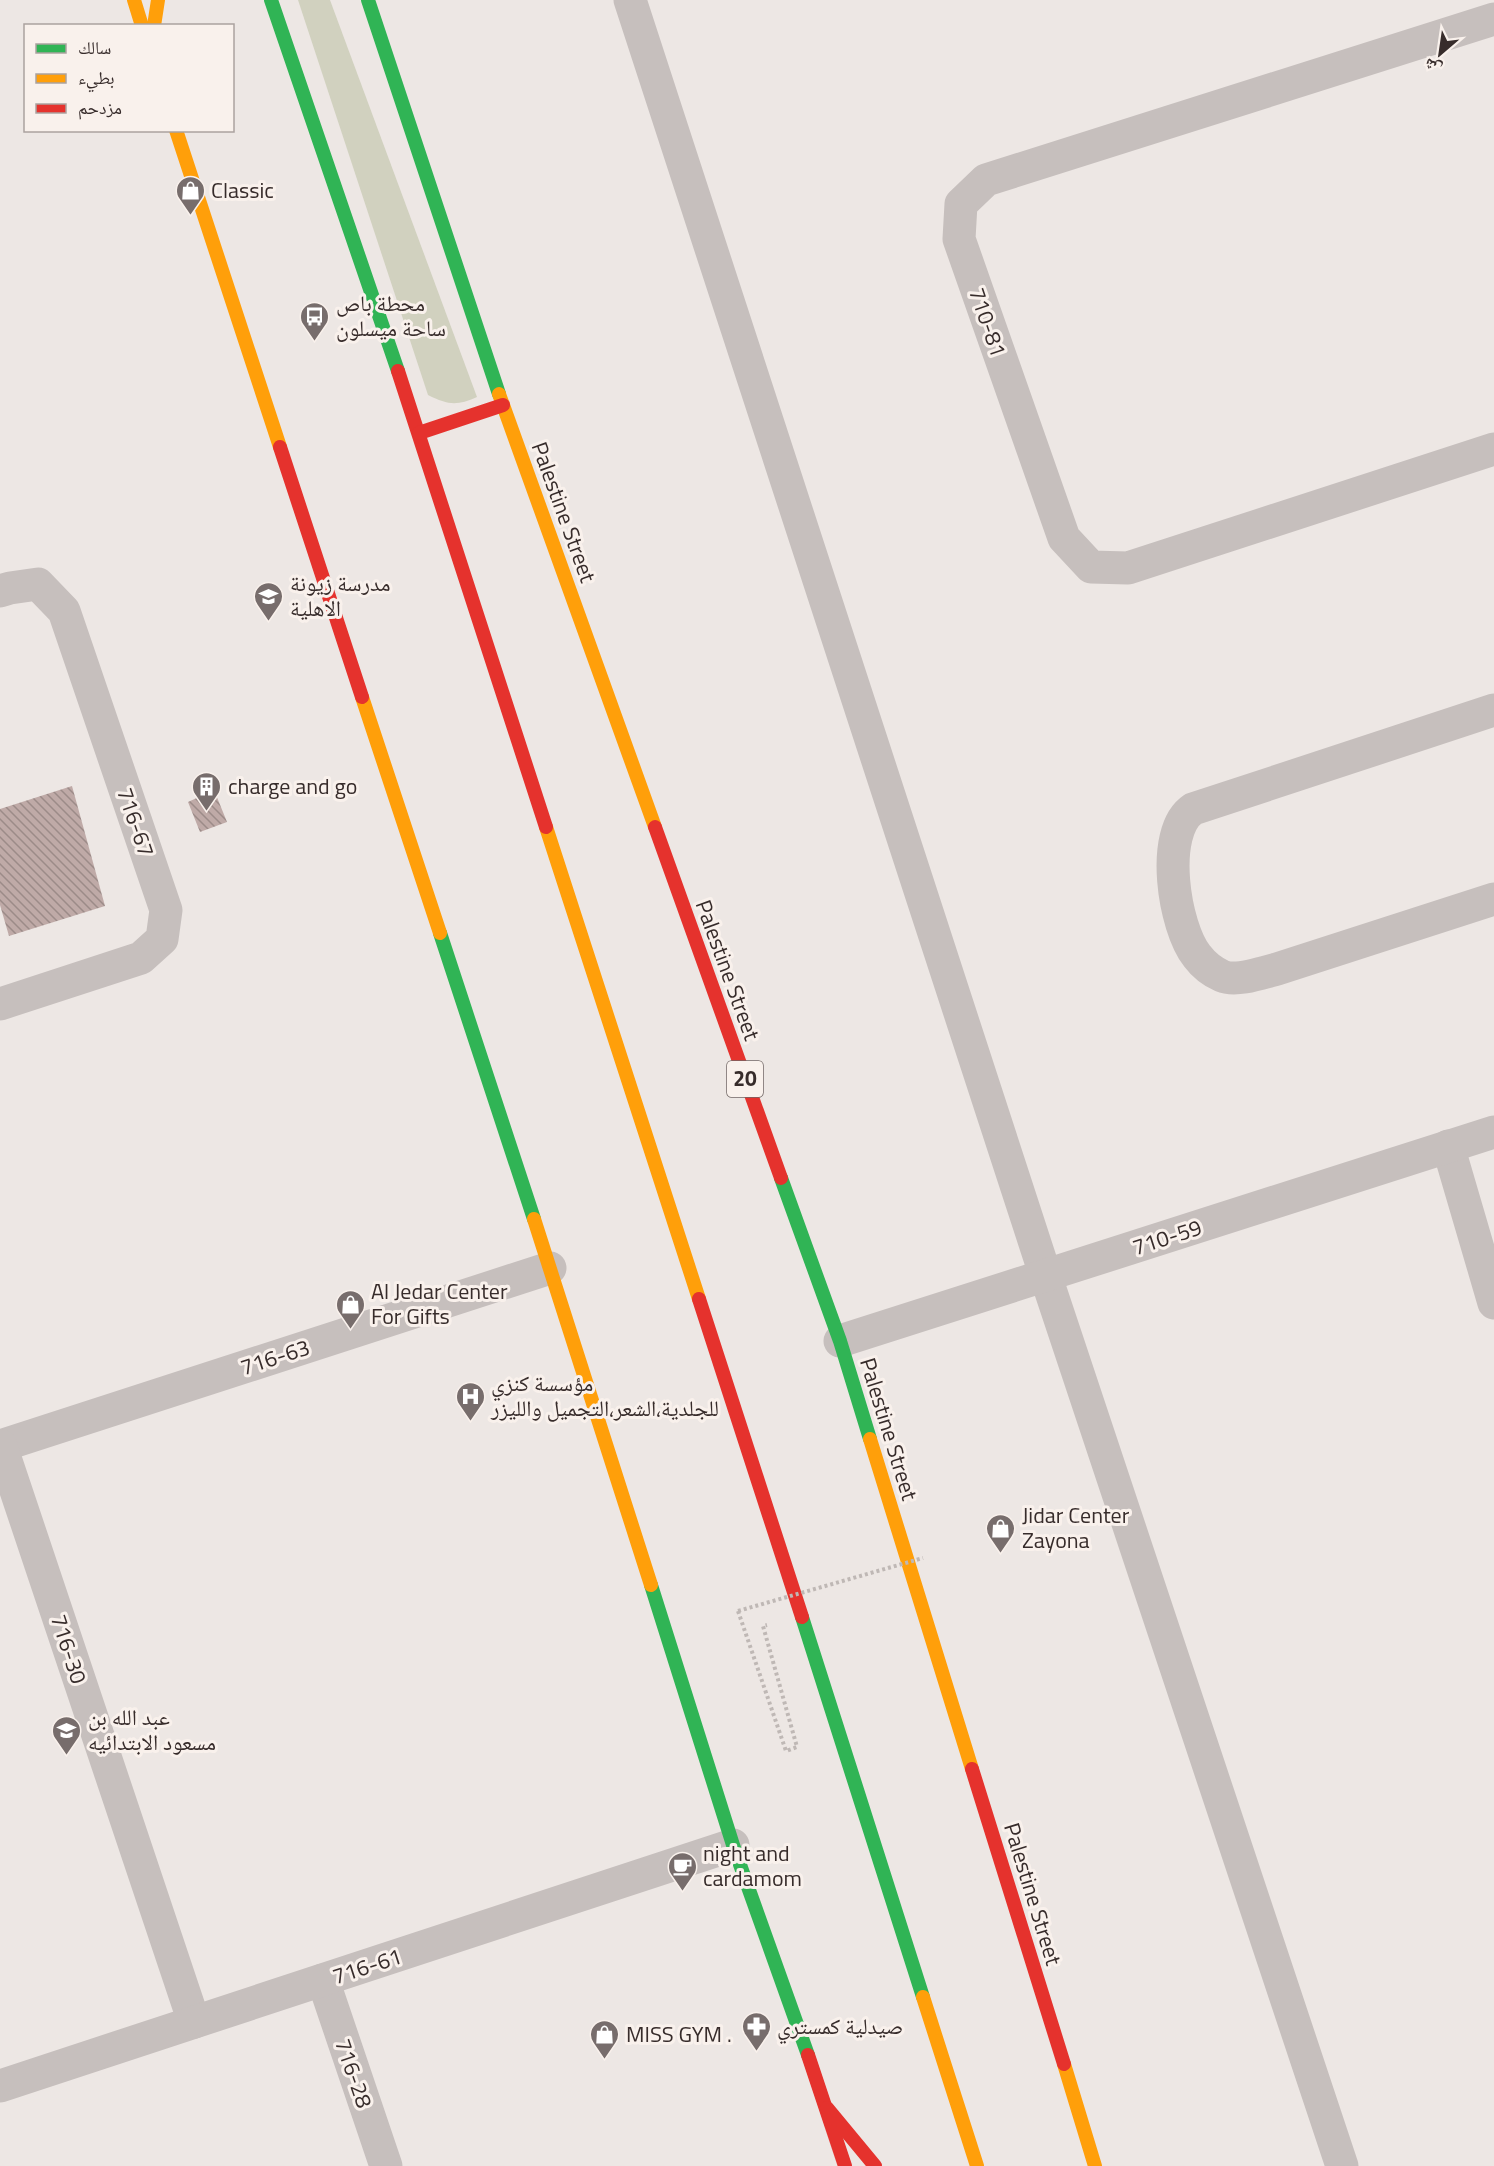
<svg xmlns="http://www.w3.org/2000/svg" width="1494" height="2166" font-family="'Titillium Web','Noto Naskh Arabic',sans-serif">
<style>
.grass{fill:#d1d1bf}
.building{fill:url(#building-back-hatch)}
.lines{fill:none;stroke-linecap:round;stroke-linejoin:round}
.path{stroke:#bfb8b5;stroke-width:4;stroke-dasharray:3 3;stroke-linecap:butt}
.street{stroke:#c6bfbd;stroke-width:33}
.fast{stroke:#30b455;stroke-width:14}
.slow{stroke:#ff9f0a;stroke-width:14}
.jam{stroke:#e5322d;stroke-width:14}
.path-bridge{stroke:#bfb8b5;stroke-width:4;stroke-dasharray:3 3;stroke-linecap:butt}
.labels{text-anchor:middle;stroke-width:6;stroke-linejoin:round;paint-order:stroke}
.shield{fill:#f9f1ec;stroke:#716765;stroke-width:1.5}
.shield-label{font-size:21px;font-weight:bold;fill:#372c2b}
.poi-label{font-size:22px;fill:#372c2b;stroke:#f9f1ec;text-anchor:start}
.street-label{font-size:22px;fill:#372c2b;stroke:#f9f1ec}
</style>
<defs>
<pattern id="building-back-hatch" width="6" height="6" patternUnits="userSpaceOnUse" patternTransform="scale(1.5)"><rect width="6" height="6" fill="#bfaaa7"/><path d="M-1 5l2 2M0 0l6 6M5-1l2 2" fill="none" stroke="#9c8b88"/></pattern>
</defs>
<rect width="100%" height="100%" fill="#ede7e4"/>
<path class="grass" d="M298 0H330L477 397C457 406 448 405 428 395Z"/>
<g class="building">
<path d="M72 786 105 906 9 936 0 905V809Z"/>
<path d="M214 790 227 822 200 832 188 802Z"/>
</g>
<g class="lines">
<path class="path" d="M738 1611 786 1751 797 1747 763 1626 767 1625"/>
<g class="street">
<path d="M630 0 1046 1277 1342 2166"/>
<path d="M1494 19 986 180 961 204 959 239 1064 538 1091 567 1128 568 1494 449"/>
<path d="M0 591 10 588 38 584 64 611 166 910 162 939 141 958 0 1004"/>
<path d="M1494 710 1193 809C1159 832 1174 927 1197 956 1203 964 1213 972 1222 976 1236 982 1262 973 1277 969L1494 899"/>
<path d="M1448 1146 1494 1303"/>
<path d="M840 1341 1494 1132"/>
<path d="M0 1446 550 1268"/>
<path d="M1 1446 194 2022"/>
<path d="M323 1980 386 2166"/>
<path d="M0 2086 733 1845"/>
</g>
<g class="fast">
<path d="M271 0 398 371"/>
<path d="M368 0 499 394"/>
<path d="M440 933 534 1219"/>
<path d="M781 1178 840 1341 870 1439"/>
<path d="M651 1585 733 1845 808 2055"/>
<path d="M802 1617 923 1997"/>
</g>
<g class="slow">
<path d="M134 0 142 26"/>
<path d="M154 26 158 0"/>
<path d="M176 130 280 447"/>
<path d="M499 394 655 827"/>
<path d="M362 697 440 933"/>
<path d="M546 827 699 1299"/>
<path d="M534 1219 651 1585"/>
<path d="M870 1439 972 1769"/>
<path d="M923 1997 977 2166"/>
<path d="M1064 2064 1095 2166"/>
</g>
<g class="jam">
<path d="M398 371 546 827"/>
<path d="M419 433 503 405"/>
<path d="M280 447 362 697"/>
<path d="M655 827 781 1178"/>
<path d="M699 1299 802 1617"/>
<path d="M972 1769 1064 2064"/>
<path d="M808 2055 845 2166"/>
<path d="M827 2108 875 2166"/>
</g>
<path class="path-bridge" d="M738 1611 923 1558"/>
</g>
<defs>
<symbol id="shop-pin" viewBox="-11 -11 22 30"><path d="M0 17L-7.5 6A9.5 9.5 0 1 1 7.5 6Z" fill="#776d6c" stroke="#f9f1ec"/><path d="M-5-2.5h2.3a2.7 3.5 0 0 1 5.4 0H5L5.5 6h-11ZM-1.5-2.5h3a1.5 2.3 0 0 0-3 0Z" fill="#fff"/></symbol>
<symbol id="bus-pin" viewBox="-11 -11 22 30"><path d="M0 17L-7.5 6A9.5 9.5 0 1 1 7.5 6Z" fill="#776d6c" stroke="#f9f1ec"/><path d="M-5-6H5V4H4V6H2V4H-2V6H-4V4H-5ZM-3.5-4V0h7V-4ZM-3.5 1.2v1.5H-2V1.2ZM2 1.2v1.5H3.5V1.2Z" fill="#fff"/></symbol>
<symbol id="school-pin" viewBox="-11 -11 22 30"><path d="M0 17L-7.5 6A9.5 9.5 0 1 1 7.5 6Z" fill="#776d6c" stroke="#f9f1ec"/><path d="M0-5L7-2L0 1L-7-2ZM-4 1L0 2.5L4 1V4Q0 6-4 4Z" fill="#fff"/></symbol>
<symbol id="building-pin" viewBox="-11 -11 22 30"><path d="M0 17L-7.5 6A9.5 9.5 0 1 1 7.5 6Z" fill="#776d6c" stroke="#f9f1ec"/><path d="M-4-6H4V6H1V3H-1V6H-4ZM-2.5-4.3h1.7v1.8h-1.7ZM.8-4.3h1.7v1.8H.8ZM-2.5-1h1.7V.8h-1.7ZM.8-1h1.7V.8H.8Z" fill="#fff"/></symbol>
<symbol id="hospital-pin" viewBox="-11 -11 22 30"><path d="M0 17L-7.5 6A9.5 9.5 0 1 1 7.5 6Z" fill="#776d6c" stroke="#f9f1ec"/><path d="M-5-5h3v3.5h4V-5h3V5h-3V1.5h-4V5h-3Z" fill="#fff"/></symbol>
<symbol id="cafe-pin" viewBox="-11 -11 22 30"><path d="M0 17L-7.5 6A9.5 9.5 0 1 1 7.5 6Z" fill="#776d6c" stroke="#f9f1ec"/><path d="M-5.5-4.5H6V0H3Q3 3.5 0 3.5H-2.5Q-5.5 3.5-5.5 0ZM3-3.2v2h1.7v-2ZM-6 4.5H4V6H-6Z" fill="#fff"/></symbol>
<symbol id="pharmacy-pin" viewBox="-11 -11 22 30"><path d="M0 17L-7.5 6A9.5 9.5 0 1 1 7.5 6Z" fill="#776d6c" stroke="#f9f1ec"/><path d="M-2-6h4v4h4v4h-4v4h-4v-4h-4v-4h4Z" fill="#fff"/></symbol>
</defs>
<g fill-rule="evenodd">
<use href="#shop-pin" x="174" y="174" width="33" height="45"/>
<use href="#bus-pin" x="298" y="300" width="33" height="45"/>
<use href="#school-pin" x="252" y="580" width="33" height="45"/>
<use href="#building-pin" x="190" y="770" width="33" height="45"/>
<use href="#shop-pin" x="334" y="1288" width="33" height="45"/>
<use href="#hospital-pin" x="454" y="1380" width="33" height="45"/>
<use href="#shop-pin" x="984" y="1512" width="33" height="45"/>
<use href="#school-pin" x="50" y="1714" width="33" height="45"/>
<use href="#cafe-pin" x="666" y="1850" width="33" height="45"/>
<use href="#pharmacy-pin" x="740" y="2010" width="33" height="45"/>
<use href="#shop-pin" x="588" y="2018" width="33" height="45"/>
</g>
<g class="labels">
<rect class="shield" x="727" y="1061" width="36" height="36" rx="4.5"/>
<g class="shield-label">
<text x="745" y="1086">20</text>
</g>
<g class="poi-label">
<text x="211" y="198">Classic</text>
<text x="336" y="311">محطة باص<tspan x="336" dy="25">ساحة ميسلون</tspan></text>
<text x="290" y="591">مدرسة زيونة<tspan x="290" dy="25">الاهلية</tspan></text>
<text x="228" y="794">charge and go</text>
<text x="371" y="1299">Al Jedar Center<tspan x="371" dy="25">For Gifts</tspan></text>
<text x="491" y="1391">مؤسسة كنزي<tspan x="491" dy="25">للجلدية،الشعر،التجميل والليزر</tspan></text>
<text x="1022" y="1523">Jidar Center<tspan x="1022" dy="25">Zayona</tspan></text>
<text x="88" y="1725">عبد الله بن<tspan x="88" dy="25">مسعود الابتدائيه</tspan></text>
<text x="703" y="1861">night and<tspan x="703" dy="25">cardamom</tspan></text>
<text x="777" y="2034">صيدلية كمستري</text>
<text x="626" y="2042">MISS GYM .</text>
</g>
<g class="street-label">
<text transform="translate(988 322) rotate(71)" y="8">710-81</text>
<text transform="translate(564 512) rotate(70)" y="8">Palestine Street</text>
<text transform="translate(136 822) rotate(71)" y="8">716-67</text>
<text transform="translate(728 970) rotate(70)" y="8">Palestine Street</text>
<text transform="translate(1167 1237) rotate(-18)" y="8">710-59</text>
<text transform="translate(275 1357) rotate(-18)" y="8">716-63</text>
<text transform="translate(889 1429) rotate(73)" y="8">Palestine Street</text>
<text transform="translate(69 1649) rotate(72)" y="8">716-30</text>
<text transform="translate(1033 1894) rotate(73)" y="8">Palestine Street</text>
<text transform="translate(367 1966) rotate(-18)" y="8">716-61</text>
<text transform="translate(354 2073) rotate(71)" y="8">716-28</text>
</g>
</g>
<rect x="24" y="24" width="210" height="108" fill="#f9f1ec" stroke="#aba29f" stroke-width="1.5"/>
<rect x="36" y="44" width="30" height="9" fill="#30b455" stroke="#aba29f" stroke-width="1.5"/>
<text x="78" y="54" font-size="18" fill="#372c2b">سالك</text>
<rect x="36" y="74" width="30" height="9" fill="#ff9f0a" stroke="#aba29f" stroke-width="1.5"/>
<text x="78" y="84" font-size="18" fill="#372c2b">بطيء</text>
<rect x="36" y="104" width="30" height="9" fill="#e5322d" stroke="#aba29f" stroke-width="1.5"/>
<text x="78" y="114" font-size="18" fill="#372c2b">مزدحم</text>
<g transform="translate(1440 54) rotate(209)" stroke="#f9f1ec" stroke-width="4.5" paint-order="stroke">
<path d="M0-4.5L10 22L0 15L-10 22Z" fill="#372c2b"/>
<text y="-9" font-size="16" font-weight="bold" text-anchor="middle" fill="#372c2b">ش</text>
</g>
</svg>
